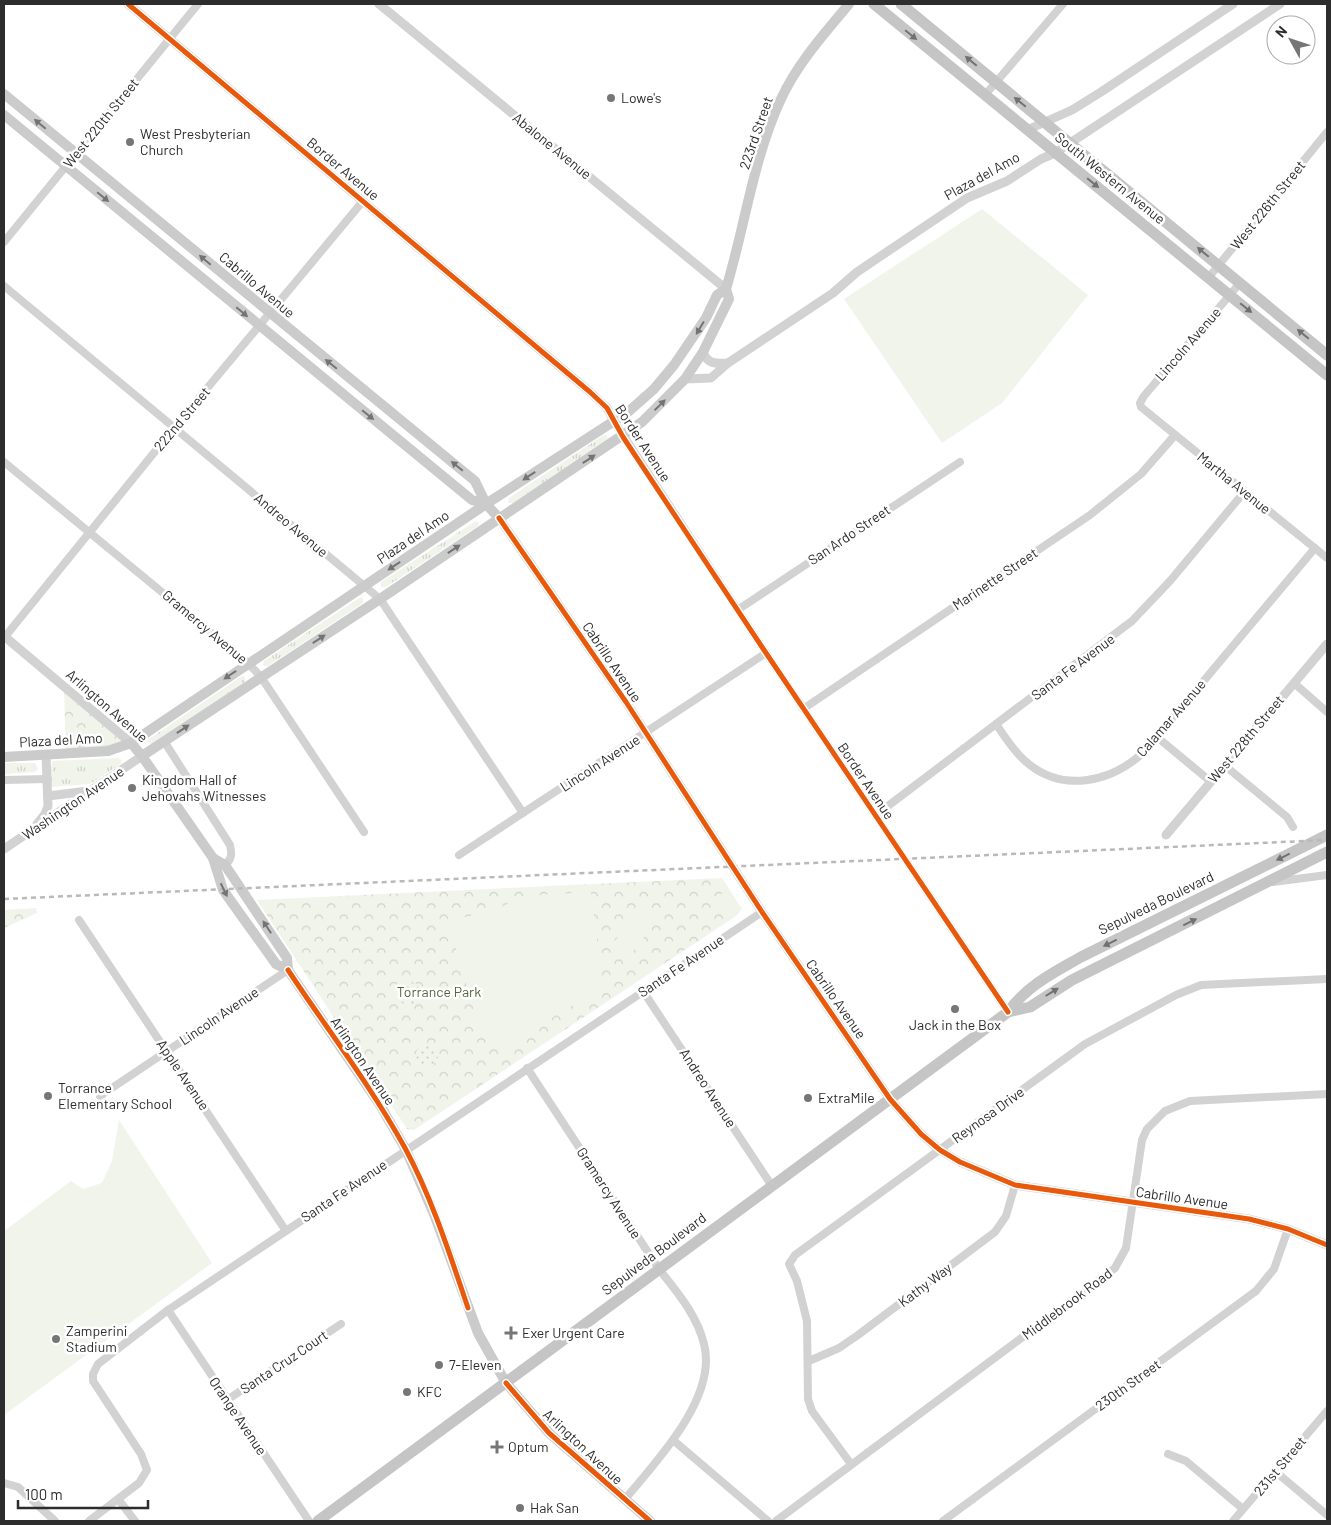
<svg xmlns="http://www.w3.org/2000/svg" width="1331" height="1525" font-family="Barlow,sans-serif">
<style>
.grass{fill:url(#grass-tufts)}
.forest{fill:url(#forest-crowns)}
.garden{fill:url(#garden-dots)}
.pitch{fill:#f0f4eb}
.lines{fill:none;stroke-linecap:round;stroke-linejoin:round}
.minor{stroke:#d2d2d2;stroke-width:8}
.tertiary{stroke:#d2d2d2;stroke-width:9}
.secondary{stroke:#cbcbcb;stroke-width:10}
.primary{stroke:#c5c5c5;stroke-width:11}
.rail{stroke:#b9b9b9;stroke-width:2.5;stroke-dasharray:5 4;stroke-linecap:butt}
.cycleway-casing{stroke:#fff;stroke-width:8}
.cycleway{stroke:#e8590c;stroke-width:5}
.oneway{fill:#717171}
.oneway2{fill:#747474}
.poi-dot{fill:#767676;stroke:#fff;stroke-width:2}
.labels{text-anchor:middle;stroke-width:5;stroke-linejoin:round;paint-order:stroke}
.poi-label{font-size:14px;fill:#2d2d2d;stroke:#fff;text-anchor:start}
.street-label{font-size:14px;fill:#2d2d2d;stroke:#fff}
.park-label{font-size:14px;fill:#52683c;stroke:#fff}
</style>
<defs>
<pattern id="grass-tufts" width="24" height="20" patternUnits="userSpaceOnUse" patternTransform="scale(1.25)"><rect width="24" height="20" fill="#f0f4eb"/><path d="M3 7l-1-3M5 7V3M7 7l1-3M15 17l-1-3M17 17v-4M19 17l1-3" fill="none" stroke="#ced2ca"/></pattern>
<pattern id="forest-crowns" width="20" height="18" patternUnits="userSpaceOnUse" patternTransform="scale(1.25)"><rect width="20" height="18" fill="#f0f4eb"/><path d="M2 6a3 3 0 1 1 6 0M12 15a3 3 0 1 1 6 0" fill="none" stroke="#ced2ca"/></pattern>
<pattern id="garden-dots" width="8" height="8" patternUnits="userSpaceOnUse" patternTransform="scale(1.25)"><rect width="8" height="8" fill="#f0f4eb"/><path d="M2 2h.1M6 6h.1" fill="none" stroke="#ced2ca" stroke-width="1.8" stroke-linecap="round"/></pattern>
</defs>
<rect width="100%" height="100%" fill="#fff"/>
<g class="grass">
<path d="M606 435 608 438 606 441 513 503H508L509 498 602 436Z"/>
<path d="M476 521 479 523 478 526 386 587H381V582Z"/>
<path d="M359 598H363V603L268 666H263L264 661Z"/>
<path d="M242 676 245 677V682L151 744 146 741Z"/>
<path d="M118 758 122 760 121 764 90 784 51 787 52 761Z"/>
<path d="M4 763H35L38 769 35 772 4 774Z"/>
</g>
<g class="forest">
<path d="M64 689 129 743 66 752Z"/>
<path d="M722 878 742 909 736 916 414 1130 407 1129 257 900Z"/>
<path d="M36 908 37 913 4 928V910Z"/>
</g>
<g class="garden">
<circle cx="410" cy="994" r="12"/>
<circle cx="427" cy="1055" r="11"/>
</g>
<g class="pitch">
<path d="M982 209 1088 295 1002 403 942 443 844 299Z"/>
<path d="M727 891 738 907 729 913 718 896Z"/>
<path d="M591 892 602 979 600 989 499 1049 480 1030 450 928 454 920 497 909 523 896Z"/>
<path d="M641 912 652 917 654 925 629 956 613 943 636 914Z"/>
<path d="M119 1120 212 1263 4 1415V1231L71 1181 83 1189 102 1183 112 1161Z"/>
</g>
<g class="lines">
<g class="minor">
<path d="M985 95 1063 4"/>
<path d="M4 242 198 4"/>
<path d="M1209 277 1327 132"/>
<path d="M1240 283 1144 396 1140 403 1141 407 1327 558"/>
<path d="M4 286 380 599 523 813"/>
<path d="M614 421 766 653 1008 1012"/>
<path d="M4 462 248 663 261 677 364 832"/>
<path d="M739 609 960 462"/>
<path d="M4 638 174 428 363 201"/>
<path d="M1294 683 1327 712"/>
<path d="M803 709 1090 515 1141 474 1175 435"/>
<path d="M996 724C1004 736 1013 750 1024 760 1061 794 1111 783 1145 751L1315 548"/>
<path d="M1157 737 1210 781"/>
<path d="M164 741 230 845C232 854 232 859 225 865"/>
<path d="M1224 765 1287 817 1293 827"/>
<path d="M4 780 48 779"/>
<path d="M876 815 1132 621 1170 581 1245 491"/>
<path d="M459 855 766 653"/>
<path d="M1273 882 1327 875"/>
<path d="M79 920 286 1231"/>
<path d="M643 991 772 1186"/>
<path d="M527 1068 659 1269C677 1292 697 1315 704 1344 718 1397 656 1462 625 1499"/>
<path d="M100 1096 288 970"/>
<path d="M168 1310 309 1521"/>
<path d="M809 1361 839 1348 858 1335 995 1232 1006 1216 1015 1185"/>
<path d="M227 1400 341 1324"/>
<path d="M673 1440 768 1521"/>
<path d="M1168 1454 1186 1461 1243 1509"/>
<path d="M851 1464 812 1411 808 1399 807 1321 797 1281 789 1264 795 1255 1085 1044 1176 995 1201 985 1327 979"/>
<path d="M1276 1472 1327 1515"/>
<path d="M4 1483 18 1487 55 1521"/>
<path d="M118 1499 135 1521"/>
<path d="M89 1521 139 1483 147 1470 141 1454 93 1381V1374L98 1364 168 1310 762 912"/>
<path d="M776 1521 1115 1268 1126 1248 1142 1140 1147 1129 1165 1111 1190 1101 1327 1094"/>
<path d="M943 1521 1256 1291 1274 1269 1288 1229"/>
<path d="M1233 1521 1327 1411"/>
</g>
<g class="tertiary">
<path d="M128 4 590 392 607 408 614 421"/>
<path d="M379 4 726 289"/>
<path d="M1027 130 1072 110 1101 92 1233 4"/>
<path d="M703 352C707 364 716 364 728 363"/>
<path d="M685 379 711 378 728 363 833 293 857 272 967 198 1007 181 1041 159 1055 153 1280 4"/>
<path d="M499 518 626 702 762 912 890 1099 921 1134 940 1150 960 1162 1015 1185 1249 1219 1288 1229 1327 1245"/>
<path d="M4 636 131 743"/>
<path d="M48 796 88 791"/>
<path d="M37 824 45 814 48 806 46 755"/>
<path d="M1166 835 1327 644"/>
<path d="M4 849 142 756"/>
</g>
<g class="secondary">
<path d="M4 94 475 481 486 504 499 518"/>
<path d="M4 115 472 500 486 504"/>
<path d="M726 289C745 226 753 159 781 99 797 64 824 34 849 4"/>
<path d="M131 743 142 756 213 858 223 890 276 964 288 970"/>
<path d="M142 756 380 599 642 422 685 379 703 352 729 299 726 289"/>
<path d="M4 757 108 751 131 743 486 504 628 412 654 389 674 365 706 318 717 295 726 289"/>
<path d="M213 858 225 865 287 958 288 970 380 1105 406 1150 434 1214 478 1333 506 1383 549 1433 650 1521"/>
</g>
<g class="primary">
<path d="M874 4 1327 375"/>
<path d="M901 4 1327 355"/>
<path d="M1008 1012 1030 1007 1072 980 1327 852"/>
<path d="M318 1521 1008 1012C1028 985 1053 973 1081 957L1327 835"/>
</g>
<path class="rail" d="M4 899 1327 840"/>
<defs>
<g id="cycleway">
<path d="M128 4 590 392 607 408 623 437 766 653 1008 1012"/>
<path d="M499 518 626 702 762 912 890 1099 921 1134 940 1150 960 1162 1015 1185 1249 1219 1288 1229 1327 1245"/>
<path d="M288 970C327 1029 371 1086 405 1148 432 1198 450 1255 468 1308"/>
<path d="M506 1383 549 1433 650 1521"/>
</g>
</defs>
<use href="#cycleway" class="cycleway-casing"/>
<use href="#cycleway" class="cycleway"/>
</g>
<defs><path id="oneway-solid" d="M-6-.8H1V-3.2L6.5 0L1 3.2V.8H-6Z" transform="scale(1.25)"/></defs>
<g class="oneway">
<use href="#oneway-solid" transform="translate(911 35) rotate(39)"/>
<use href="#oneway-solid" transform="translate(971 61) rotate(-140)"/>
<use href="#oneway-solid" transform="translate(1020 102) rotate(-141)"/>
<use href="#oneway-solid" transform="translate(1093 183) rotate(39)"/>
<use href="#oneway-solid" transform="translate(1203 252) rotate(-140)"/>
<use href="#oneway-solid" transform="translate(1246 308) rotate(39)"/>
<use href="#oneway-solid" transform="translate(1303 334) rotate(-140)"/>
<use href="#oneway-solid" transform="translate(1283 857) rotate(154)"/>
<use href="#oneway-solid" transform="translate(1190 922) rotate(-26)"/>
<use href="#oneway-solid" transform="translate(1110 943) rotate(154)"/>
<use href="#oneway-solid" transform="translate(1052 992) rotate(-32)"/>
</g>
<g class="oneway2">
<use href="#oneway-solid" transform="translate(40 124) rotate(-140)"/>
<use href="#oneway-solid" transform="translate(103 197) rotate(39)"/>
<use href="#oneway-solid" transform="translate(205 260) rotate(-140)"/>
<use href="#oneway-solid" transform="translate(242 312) rotate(40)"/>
<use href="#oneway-solid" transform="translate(700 328) rotate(121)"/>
<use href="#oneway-solid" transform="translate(331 364) rotate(-141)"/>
<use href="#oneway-solid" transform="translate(660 405) rotate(-44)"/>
<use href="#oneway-solid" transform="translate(368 415) rotate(39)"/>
<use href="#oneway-solid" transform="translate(589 459) rotate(-33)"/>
<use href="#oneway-solid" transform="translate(457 466) rotate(-141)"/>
<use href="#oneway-solid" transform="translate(529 476) rotate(147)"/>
<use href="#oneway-solid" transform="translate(454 549) rotate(-34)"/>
<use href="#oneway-solid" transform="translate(394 566) rotate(146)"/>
<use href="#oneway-solid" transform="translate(319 639) rotate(-33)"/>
<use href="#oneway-solid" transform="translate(230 675) rotate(146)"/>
<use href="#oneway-solid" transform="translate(183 729) rotate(-34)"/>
<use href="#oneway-solid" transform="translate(224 890) rotate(64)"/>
<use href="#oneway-solid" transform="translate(267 927) rotate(-123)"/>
</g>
<g class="poi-dot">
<circle cx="611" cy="98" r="5"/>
<circle cx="130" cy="142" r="5"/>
<circle cx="132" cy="788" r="5"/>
<circle cx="955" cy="1009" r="5"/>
<circle cx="48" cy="1096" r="5"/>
<circle cx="808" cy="1098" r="5"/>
<path d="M508.5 1325.5h5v5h5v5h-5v5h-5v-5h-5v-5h5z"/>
<circle cx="56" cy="1339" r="5"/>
<circle cx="439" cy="1365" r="5"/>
<circle cx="407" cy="1392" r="5"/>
<path d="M494.5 1439.5h5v5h5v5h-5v5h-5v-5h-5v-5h5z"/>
<circle cx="520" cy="1508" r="5"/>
</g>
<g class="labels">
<g class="poi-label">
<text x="621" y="103">Lowe's</text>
<text x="140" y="139">West Presbyterian<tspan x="140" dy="16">Church</tspan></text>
<text x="142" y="785">Kingdom Hall of<tspan x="142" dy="16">Jehovahs Witnesses</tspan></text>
<text x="955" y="1030" text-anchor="middle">Jack in the Box</text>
<text x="58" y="1093">Torrance<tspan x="58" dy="16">Elementary School</tspan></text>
<text x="818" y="1103">ExtraMile</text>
<text x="66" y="1336">Zamperini<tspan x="66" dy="16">Stadium</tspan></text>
<text x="522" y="1338">Exer Urgent Care</text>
<text x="449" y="1370">7-Eleven</text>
<text x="417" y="1397">KFC</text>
<text x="508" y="1452">Optum</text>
<text x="530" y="1513">Hak San</text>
</g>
<g class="street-label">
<text transform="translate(101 123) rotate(-51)" y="5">West 220th Street</text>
<text transform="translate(756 133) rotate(-71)" y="5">223rd Street</text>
<text transform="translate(552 146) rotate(39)" y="5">Abalone Avenue</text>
<text transform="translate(343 169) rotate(40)" y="5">Border Avenue</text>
<text transform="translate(982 176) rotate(-29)" y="5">Plaza del Amo</text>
<text transform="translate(1110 178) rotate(39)" y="5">South Western Avenue</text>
<text transform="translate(1268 205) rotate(-51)" y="5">West 226th Street</text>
<text transform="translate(257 285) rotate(40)" y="5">Cabrillo Avenue</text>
<text transform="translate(1188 344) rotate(-49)" y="5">Lincoln Avenue</text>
<text transform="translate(182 419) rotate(-50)" y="5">222nd Street</text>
<text transform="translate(643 443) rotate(57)" y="5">Border Avenue</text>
<text transform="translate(1234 483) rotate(39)" y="5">Martha Avenue</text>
<text transform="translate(291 525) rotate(40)" y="5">Andreo Avenue</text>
<text transform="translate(849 535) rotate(-34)" y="5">San Ardo Street</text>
<text transform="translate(413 537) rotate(-34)" y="5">Plaza del Amo</text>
<text transform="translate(995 579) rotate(-34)" y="5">Marinette Street</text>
<text transform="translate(205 627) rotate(40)" y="5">Gramercy Avenue</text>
<text transform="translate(612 662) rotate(56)" y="5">Cabrillo Avenue</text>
<text transform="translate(1073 667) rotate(-37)" y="5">Santa Fe Avenue</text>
<text transform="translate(107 706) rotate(41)" y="5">Arlington Avenue</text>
<text transform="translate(1171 718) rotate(-49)" y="5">Calamar Avenue</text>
<text transform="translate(1246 739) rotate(-50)" y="5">West 228th Street</text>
<text transform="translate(61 740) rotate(-3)" y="5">Plaza del Amo</text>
<text transform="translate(600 763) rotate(-33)" y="5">Lincoln Avenue</text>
<text transform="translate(866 781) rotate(56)" y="5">Border Avenue</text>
<text transform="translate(73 803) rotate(-34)" y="5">Washington Avenue</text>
<text transform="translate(1156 903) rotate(-26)" y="5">Sepulveda Boulevard</text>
<text transform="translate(681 966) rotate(-34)" y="5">Santa Fe Avenue</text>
<text transform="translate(836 999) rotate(55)" y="5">Cabrillo Avenue</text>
<text transform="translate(219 1016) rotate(-34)" y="5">Lincoln Avenue</text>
<text transform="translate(363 1061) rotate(56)" y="5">Arlington Avenue</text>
<text transform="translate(183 1075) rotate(56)" y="5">Apple Avenue</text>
<text transform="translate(708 1088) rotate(57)" y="5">Andreo Avenue</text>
<text transform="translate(988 1115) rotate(-36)" y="5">Reynosa Drive</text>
<text transform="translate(344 1191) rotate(-34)" y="5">Santa Fe Avenue</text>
<text transform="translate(609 1193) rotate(57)" y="5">Gramercy Avenue</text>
<text transform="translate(1182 1198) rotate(8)" y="5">Cabrillo Avenue</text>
<text transform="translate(654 1254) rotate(-37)" y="5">Sepulveda Boulevard</text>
<text transform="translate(925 1285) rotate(-37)" y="5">Kathy Way</text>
<text transform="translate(1067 1304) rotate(-37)" y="5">Middlebrook Road</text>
<text transform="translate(284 1362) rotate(-34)" y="5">Santa Cruz Court</text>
<text transform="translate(1128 1385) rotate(-36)" y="5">230th Street</text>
<text transform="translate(238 1416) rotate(56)" y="5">Orange Avenue</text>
<text transform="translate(583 1447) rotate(43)" y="5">Arlington Avenue</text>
<text transform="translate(1280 1466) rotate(-50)" y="5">231st Street</text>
</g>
<g class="park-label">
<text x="439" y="997">Torrance Park</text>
</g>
</g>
<rect width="1331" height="1525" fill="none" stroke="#2d2d2d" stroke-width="10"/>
<g transform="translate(1291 40) rotate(310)"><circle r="24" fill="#ffffff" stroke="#ababab"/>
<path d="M0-4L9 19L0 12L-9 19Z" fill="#767676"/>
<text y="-8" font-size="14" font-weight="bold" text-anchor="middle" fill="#2d2d2d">N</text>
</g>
<path d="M18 1500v8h130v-8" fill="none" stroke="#2d2d2d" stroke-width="2.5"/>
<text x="25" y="1500" font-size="15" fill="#2d2d2d" stroke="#ffffff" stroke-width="4" paint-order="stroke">100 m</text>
</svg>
